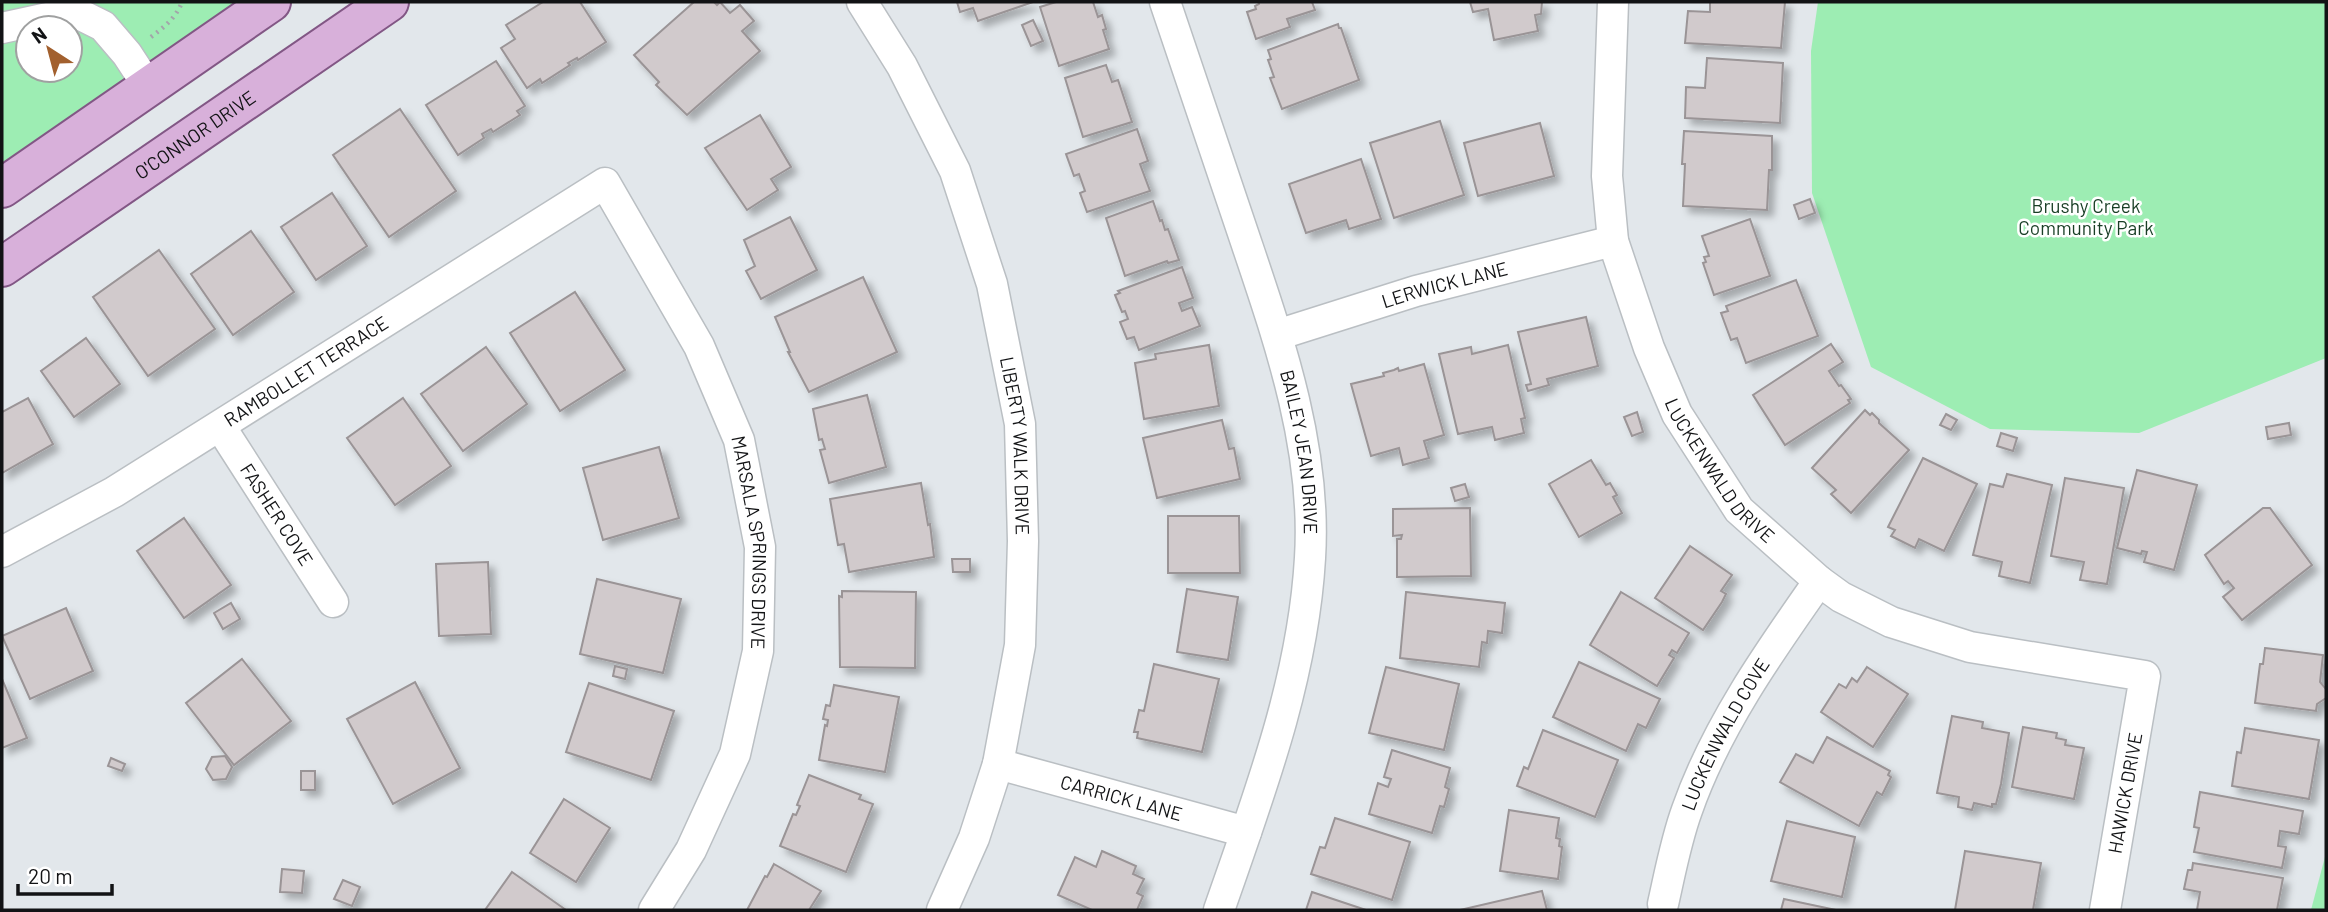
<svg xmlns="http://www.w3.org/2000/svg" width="2328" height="912" font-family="Barlow,sans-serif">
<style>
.green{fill:#9dedb3;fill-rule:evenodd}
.building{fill:#d1cacc;stroke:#9a9496;stroke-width:2;filter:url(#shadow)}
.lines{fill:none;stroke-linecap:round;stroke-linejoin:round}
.minor-casing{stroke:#babfc3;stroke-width:33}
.major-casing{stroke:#825785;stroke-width:42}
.path{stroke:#a2a6a9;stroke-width:4.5;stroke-dasharray:2 5;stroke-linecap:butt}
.minor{stroke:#fff;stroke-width:30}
.major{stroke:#d8b0da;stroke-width:38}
.labels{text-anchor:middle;stroke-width:5;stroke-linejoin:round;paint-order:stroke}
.street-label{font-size:19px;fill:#121315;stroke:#fff}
.park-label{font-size:19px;fill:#183e25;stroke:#fff}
</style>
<defs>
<filter id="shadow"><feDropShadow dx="6" dy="6" stdDeviation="3.5" flood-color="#0004"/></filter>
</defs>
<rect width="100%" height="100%" fill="#e2e7eb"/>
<g class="green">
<path d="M2 2H237L2 163ZM28 28H70V70H28Z"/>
<path d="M1818 2H2326V358L2139 433 1990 429 1871 367 1812 193 1811 51Z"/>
<path d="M2326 853V910H2311Z"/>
</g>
<g class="building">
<path d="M543 2H580L606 42 578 60 577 58 568 63 570 65 542 83 540 79 527 88 501 48 515 39 506 25Z"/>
<path d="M694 2H714L717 5 720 2 730 13 740 5 754 21 742 31 760 51 687 115 656 85 659 82 634 55Z"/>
<path d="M957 2H1033L978 21 973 8 960 12Z"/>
<path d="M1056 2H1093L1098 17 1102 15 1106 29 1103 30 1109 49 1059 66 1040 7Z"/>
<path d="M1259 2H1312L1315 10 1287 19 1290 27 1256 39 1247 12 1256 9 1255 6 1259 4Z"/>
<path d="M1470 2H1542L1541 14 1535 15 1538 31 1494 40 1488 9 1473 12Z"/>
<path d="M1710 2H1785L1781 48 1685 43 1688 11 1710 12Z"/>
<path d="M1033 20 1043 41 1031 46 1022 25Z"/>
<path d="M1338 24 1339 28H1341L1359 80 1282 109 1270 78 1274 77 1268 60 1271 59 1268 50Z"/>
<path d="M1707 58 1783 63 1780 123 1685 118 1686 87 1705 88Z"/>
<path d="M496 61 525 106 517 111 520 115 493 132 491 129 482 134 484 138 458 155 426 105Z"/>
<path d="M1106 65 1112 82 1118 80 1132 122 1083 137 1065 78Z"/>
<path d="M400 109 456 191 389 237 333 155Z"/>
<path d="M760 115 791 167 771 179 778 190 747 210 705 148Z"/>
<path d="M1440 121 1464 195 1394 218 1370 143Z"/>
<path d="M1540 123 1554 176 1478 196 1464 143Z"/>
<path d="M1137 129 1148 161 1140 164 1150 191 1087 212 1080 193 1085 191 1079 174 1074 176 1066 154Z"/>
<path d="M1684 131 1772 136V170H1769L1767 210 1683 206 1685 164H1682Z"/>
<path d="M1361 159 1381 219 1349 229 1346 220 1306 233 1289 184Z"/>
<path d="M332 193 367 246 316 280 281 227Z"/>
<path d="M1810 199 1815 213 1799 219 1794 205Z"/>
<path d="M1153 201 1160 221 1162 220 1165 230 1168 229 1179 260 1168 263 1167 261 1125 276 1106 218Z"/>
<path d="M790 217 817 270 761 299 746 271 755 266 744 240Z"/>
<path d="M1750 219 1770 276 1714 295 1703 263 1706 262 1704 257 1709 256 1702 236Z"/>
<path d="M251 231 294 292 233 335 191 274Z"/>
<path d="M159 250 215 329 148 376 93 297Z"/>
<path d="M1182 267 1193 298 1179 303 1182 311 1192 307 1200 326 1139 350 1134 337 1127 339 1120 322 1128 319 1125 311 1122 312 1115 295 1120 293 1118 291Z"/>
<path d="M863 277 897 352 809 392 788 352H790L775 317Z"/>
<path d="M1796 280 1818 336 1746 363 1737 338 1731 340 1721 313 1728 311 1726 306Z"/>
<path d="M575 292 625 370 560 411 510 333Z"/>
<path d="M1586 317 1598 366 1547 379 1549 385 1528 391 1526 385 1531 384 1518 332Z"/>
<path d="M86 338 120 384 74 417 41 371Z"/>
<path d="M1831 344 1843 362 1829 371 1839 386 1841 385 1851 399 1848 400 1850 403 1785 445 1753 395Z"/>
<path d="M1209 345 1219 406 1144 419 1135 363 1156 359 1155 354Z"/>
<path d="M1508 345 1525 418 1521 419 1524 433 1495 440 1492 427 1458 434 1439 354 1471 347 1472 354Z"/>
<path d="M486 347 527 404 463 451 421 394Z"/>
<path d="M1424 364 1444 435 1424 441 1429 458 1403 465 1399 448 1371 456 1351 384 1384 376 1383 373 1394 370 1398 368 1399 371Z"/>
<path d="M867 395 886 467 829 483 820 450 825 449 822 439 819 440 813 409Z"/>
<path d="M28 398 53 444 2 473V412Z"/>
<path d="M403 398 451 466 395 505 347 438Z"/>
<path d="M1865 410 1870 415 1872 413 1879 420V423L1909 450 1851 513 1831 494 1836 490 1812 468Z"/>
<path d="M1637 412 1643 432 1632 436 1624 417Z"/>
<path d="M1946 414 1957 420 1951 430 1940 425Z"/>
<path d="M1222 420 1229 449 1234 448 1240 479 1157 498 1143 438Z"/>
<path d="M2289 423 2291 435 2268 439 2266 427Z"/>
<path d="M2001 433 2017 438 2013 451 1997 446Z"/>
<path d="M659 447 679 518 603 540 583 468Z"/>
<path d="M1923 458 1977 484 1944 551 1919 539 1915 548 1891 536 1895 530 1888 527Z"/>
<path d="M1591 460 1606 485 1610 483 1617 495 1613 497 1622 513 1579 537 1549 484Z"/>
<path d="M2137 470 2197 485 2174 570 2144 562 2147 552 2142 551 2141 554 2117 548Z"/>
<path d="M2007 474 2052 485 2030 583 1999 576 2002 562 1973 555 1990 484 2003 487Z"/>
<path d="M2065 478 2124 488 2107 584 2080 580 2084 562 2051 556Z"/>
<path d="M921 483 928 525 930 524 934 557 849 572 844 544 838 545 830 499Z"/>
<path d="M1465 484 1469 497 1455 501 1451 488Z"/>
<path d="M1470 508 1471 576 1397 577V539H1401L1402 535 1393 536V509Z"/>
<path d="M2263 508H2270L2312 565 2242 620 2223 597 2234 588 2228 581 2224 584 2205 555Z"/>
<path d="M1168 516H1239L1240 573H1168Z"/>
<path d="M184 518 231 585 184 618 137 551Z"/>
<path d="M1690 546 1732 575 1721 591 1726 594 1722 602 1703 630 1655 598Z"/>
<path d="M952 559H970V572H953Z"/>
<path d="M488 562 491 634 439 636 436 564Z"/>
<path d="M597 579 681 599 663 673 580 654Z"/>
<path d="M1187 589 1238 597 1228 660 1177 652Z"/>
<path d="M842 591 916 592 915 668 840 667 839 596 842 597Z"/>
<path d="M1406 592 1505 603 1502 633 1488 631 1487 643 1482 642 1479 667 1400 658Z"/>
<path d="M1621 592 1689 633 1677 653 1672 650 1669 655 1674 658 1657 686 1590 645Z"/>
<path d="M231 603 240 619 223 629 214 613Z"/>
<path d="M66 608 93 671 30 699 2 636Z"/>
<path d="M2265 648 2323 655 2320 682 2326 689V698L2317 704 2316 711 2255 703 2260 664H2263Z"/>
<path d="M242 659 291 721 234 765 186 703Z"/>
<path d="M1579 662 1660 699 1646 728 1638 724 1626 751 1553 717Z"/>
<path d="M1154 664 1219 679 1202 752 1137 738 1138 732H1134L1139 710 1144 711Z"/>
<path d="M615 666 627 669 625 679 613 676Z"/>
<path d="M1386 667 1459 684 1444 750 1369 733Z"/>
<path d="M1867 667 1908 694 1873 747 1821 712 1839 684 1846 688 1852 678 1857 682Z"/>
<path d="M2 679 27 738 2 748Z"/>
<path d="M415 682 460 768 393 804 347 719Z"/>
<path d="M589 683 674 711 651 780 566 752Z"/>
<path d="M834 685 899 697 885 772 819 760 825 725 827 726 828 720 823 719 826 705 830 706Z"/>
<path d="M1952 716 1983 722 1982 728 2009 733 2001 784 1996 804H1992V807L1974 803 1972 810 1958 807 1959 797 1937 793Z"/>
<path d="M2023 727 2057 733 2056 738 2066 740 2065 745 2084 748 2074 799 2012 787Z"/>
<path d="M2245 728 2319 740 2309 799 2232 786 2237 752 2241 753Z"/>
<path d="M1543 730 1618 760 1595 817 1517 786 1524 767 1528 769Z"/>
<path d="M1827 737 1890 771 1888 775 1891 777 1882 795 1877 792 1859 826 1780 782 1796 754 1813 763Z"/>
<path d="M1392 750 1450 768 1445 787 1449 789 1444 807 1440 806 1432 833 1369 814 1378 783 1388 787 1391 779 1384 777Z"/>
<path d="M225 756 232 767 226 779 213 780 206 769 212 757Z"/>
<path d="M111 758 125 764 122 771 108 766Z"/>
<rect x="301" y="771" width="14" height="19"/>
<path d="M809 775 861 795 859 799 873 804 846 872 780 846 793 814 796 815 800 806 797 805Z"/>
<path d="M2200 792 2303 811 2299 834 2280 831 2278 846 2286 847 2282 868 2194 852 2199 828 2194 827Z"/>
<path d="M564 799 610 828 576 882 530 853Z"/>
<path d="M1509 810 1559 818 1556 838 1560 839 1559 846 1562 847 1558 879 1500 871Z"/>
<path d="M1335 818 1410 842 1392 900 1311 874 1320 847 1325 848Z"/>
<path d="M1787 821 1855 837 1842 897 1771 881Z"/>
<path d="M1102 851 1136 866 1133 874 1144 879 1137 893 1143 896 1137 910H1092L1058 895 1075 857 1096 867Z"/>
<path d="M1965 851 2041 863 2033 910H1955Z"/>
<path d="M2193 863 2283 878 2277 910H2197L2200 892 2184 889 2188 870H2192Z"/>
<path d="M774 864 821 891 809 910H747L765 876 767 877Z"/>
<path d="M282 869 304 871 302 893 280 892Z"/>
<path d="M512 872 566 910H485Z"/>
<path d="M343 880 360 887 352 906 334 899Z"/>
<path d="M1542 891 1547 910H1460Z"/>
<path d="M1312 892 1366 910H1306Z"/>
<path d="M1784 899 1836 910H1781Z"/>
</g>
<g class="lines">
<defs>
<g id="minor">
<path id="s1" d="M862 2 902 66 955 171 992 284 1020 424 1023 541 1020 645 998 764 974 838 942 910"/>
<path id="s2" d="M1165 2C1191 79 1217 156 1243 233 1278 337 1317 446 1310 558 1303 680 1259 795 1219 910"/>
<path id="s3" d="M1613 2 1607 176 1613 241 1649 348 1677 414 1739 510 1819 581 1841 597 1891 622 1970 647 2145 676 2105 910"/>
<path d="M2 28 75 12 103 26 127 54 148 86"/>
<path id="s4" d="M1277 335 1416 291 1613 241"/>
<path id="s5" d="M220 426 333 602"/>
<path id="s6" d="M2 552 114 492 605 183 699 346 739 440 760 547 758 651 735 754 691 850 654 910"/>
<path id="s7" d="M998 764 1246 832"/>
<path id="s8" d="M1663 904C1670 873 1676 840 1687 810 1716 727 1769 652 1819 581"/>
</g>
<g id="major">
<path d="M2 188 271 2"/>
<path id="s9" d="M2 267 389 2"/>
</g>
</defs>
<use href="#minor" class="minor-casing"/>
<use href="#major" class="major-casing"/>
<path class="path" d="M151 37C164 27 176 18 182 2"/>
<use href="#minor" class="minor"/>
<use href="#major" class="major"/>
</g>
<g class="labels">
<g class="street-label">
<text dy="7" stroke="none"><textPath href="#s9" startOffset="234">O'CONNOR DRIVE</textPath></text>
<text dy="7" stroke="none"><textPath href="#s4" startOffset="175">LERWICK LANE</textPath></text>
<text dy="7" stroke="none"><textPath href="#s6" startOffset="354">RAMBOLLET TERRACE</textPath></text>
<text dy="7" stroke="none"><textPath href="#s1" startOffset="476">LIBERTY WALK DRIVE</textPath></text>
<text dy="7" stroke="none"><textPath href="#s2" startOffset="471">BAILEY JEAN DRIVE</textPath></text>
<text dy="7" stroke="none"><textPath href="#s3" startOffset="495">LUCKENWALD DRIVE</textPath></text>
<text dy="7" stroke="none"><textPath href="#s5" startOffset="105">FASHER COVE</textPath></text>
<text dy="7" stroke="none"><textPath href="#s6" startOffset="1101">MARSALA SPRINGS DRIVE</textPath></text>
<text dy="7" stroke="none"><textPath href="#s8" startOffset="182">LUCKENWALD COVE</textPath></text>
<text transform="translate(2125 793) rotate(-80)" y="7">HAWICK DRIVE</text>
<text dy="7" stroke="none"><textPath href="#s7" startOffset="128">CARRICK LANE</textPath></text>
</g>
<g class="park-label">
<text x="2086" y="213">Brushy Creek<tspan x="2086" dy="22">Community Park</tspan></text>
</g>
</g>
<rect width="2328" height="912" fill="none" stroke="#121315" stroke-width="7"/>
<g transform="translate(49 49) rotate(324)"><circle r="33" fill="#ffffff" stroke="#a0a1a1" stroke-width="2"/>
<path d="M0-5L12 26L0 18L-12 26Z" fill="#a2602e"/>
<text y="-10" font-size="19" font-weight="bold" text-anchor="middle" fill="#121315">N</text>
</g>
<path d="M18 884v10h94v-10" fill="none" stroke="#121315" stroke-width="3.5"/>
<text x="28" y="884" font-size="21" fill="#121315" stroke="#ffffff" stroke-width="5" paint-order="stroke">20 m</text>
</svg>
